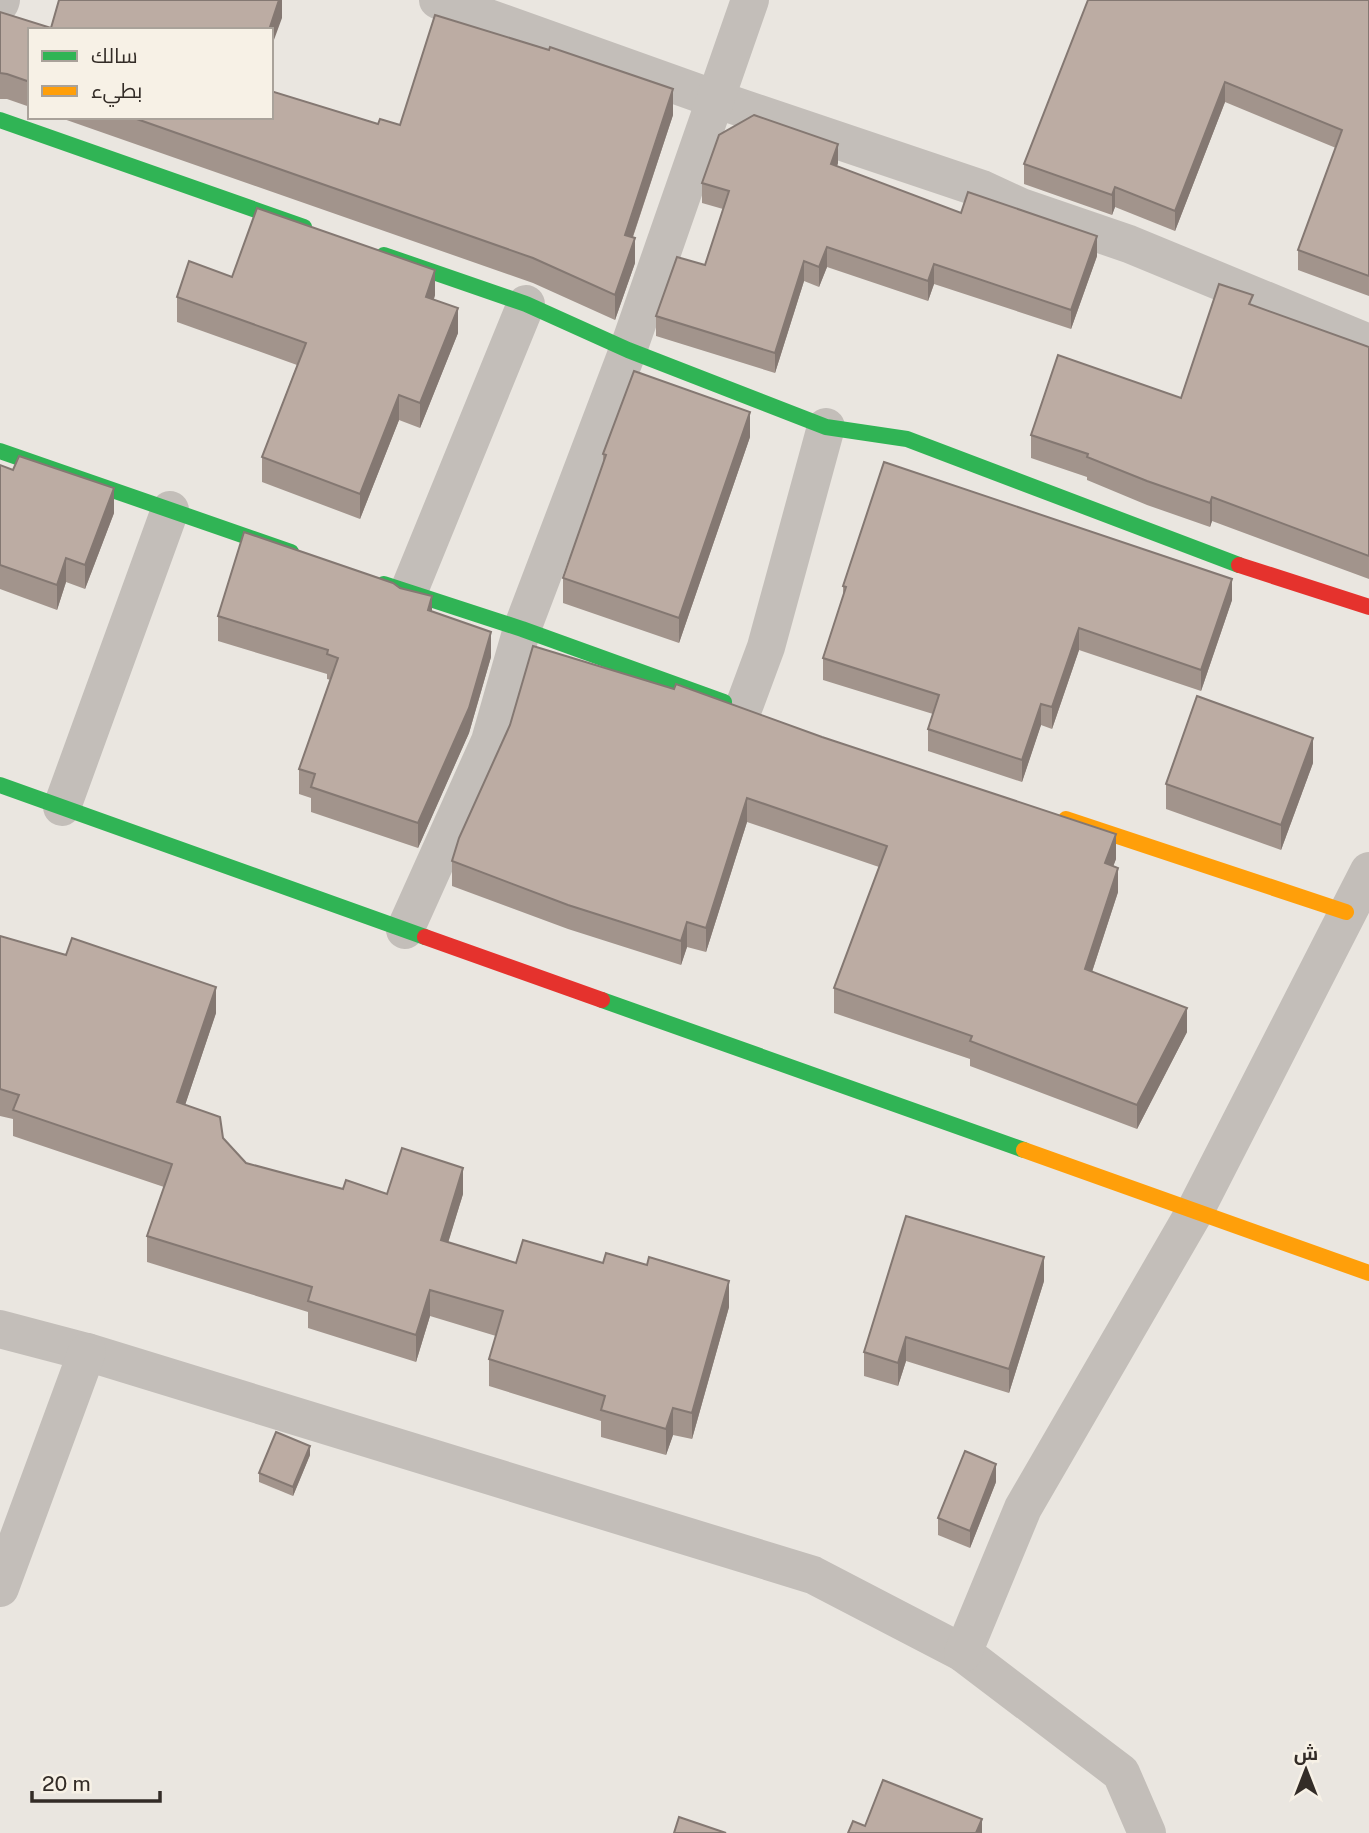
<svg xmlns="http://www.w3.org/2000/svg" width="1369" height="1833" font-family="'Public Sans',Cairo,sans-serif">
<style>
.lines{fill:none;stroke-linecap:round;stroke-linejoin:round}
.street{stroke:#c3beb9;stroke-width:38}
.fast{stroke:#30b455;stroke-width:16}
.slow{stroke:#ff9f0a;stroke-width:16}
.jam{stroke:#e5322d;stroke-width:16}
.wall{fill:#a2948c}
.shaded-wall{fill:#847872}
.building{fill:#bcaca3;stroke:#847872;stroke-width:2}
</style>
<rect width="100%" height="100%" fill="#eae6e0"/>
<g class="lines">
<g class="street">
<path d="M438 0 715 99 982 189 1021 207 1129 244 1369 343"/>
<path d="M0 3 1 0"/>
<path d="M408 593 526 304"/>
<path d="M743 709 766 647 826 427"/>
<path d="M62 807 170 510"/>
<path d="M405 930 490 741 522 629 628 350 750 0"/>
<path d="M0 1329 87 1352 813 1575 963 1653 1121 1773 1147 1833"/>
<path d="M0 1588 87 1352"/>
<path d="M963 1653 1023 1508 1195 1211 1369 871"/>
</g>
<g class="fast">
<path d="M0 120 304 227"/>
<path d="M384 255 526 304 628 350 826 427 907 439 1239 565"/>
<path d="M0 451 291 552"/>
<path d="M384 584 522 629 724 702"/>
<path d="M0 785 425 937"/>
<path d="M602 1000 1024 1150"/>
</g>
<g class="slow">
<path d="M1066 819 1346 912"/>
<path d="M1024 1150 1369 1273"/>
</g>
<g class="jam">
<path d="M1239 565 1369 607"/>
<path d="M425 937 602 1000"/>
</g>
</g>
<g class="wall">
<path d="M282 0V18L30 30V107L7 99H0V12L51 28Z"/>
<path d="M1369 0V296L1298 270V250L1336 148 1225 102 1175 231 1115 207 1112 215 1024 184V164Z"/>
<path d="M673 115 633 237 635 263 615 320 533 283 58 117H271L400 125Z"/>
<path d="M838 163 837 166 961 213 1097 256 1071 329 934 284 928 301 827 267 819 287 804 281 775 373 656 336V316L705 265 723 209 702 203V183Z"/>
<path d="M232 277 435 295 434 299 458 333 420 428 399 420 360 519 262 482V457L297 365 177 322V297Z"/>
<path d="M1253 306 1369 347V579L1212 521 1210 527 1147 505 1087 480V477L1031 458V435L1181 398Z"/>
<path d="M750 437 679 643 563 603V578L603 465V454Z"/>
<path d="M0 465 114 513 85 589 66 582 57 610 0 589Z"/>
<path d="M843 586 1232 600 1201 691 1079 650 1052 729 1041 725 1022 782 928 751V729L933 714 823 680V658L843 598Z"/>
<path d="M432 611 491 657 469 733 418 848 311 812V798L299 794V769L331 680 327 679V674L218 641V616Z"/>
<path d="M510 725 1116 859 1113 866 1118 892 1092 972 1187 1032 1137 1129 970 1066V1059L834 1013V988L879 867 747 822 706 952 687 947 681 965 568 929 452 886V861Z"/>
<path d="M1313 763 1281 850 1166 809V784Z"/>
<path d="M0 936 216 1013 185 1105 223 1138 246 1163 343 1189 387 1194H463L448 1242 516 1263 729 1307 692 1439 673 1435 666 1455 601 1437V1421L489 1386V1359L496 1336 430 1316 416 1362 308 1328V1312L147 1262V1236L164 1187 13 1136V1119L0 1116Z"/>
<path d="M1044 1281 1009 1393 906 1361 898 1386 864 1376V1352Z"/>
<path d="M310 1455 293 1496 259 1482V1473Z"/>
<path d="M996 1482 970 1548 938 1535V1518Z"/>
</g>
<g class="shaded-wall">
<path d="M279 0H282V18L271 48V30H269Z"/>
<path d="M1225 82V102L1175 231V211Z"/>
<path d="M673 89V115L625 260V235Z"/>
<path d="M838 144V163L831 184V164Z"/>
<path d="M1115 187V207L1112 215V195Z"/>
<path d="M1097 236V256L1071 329V310Z"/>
<path d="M635 238V263L615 320V295Z"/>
<path d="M827 247V267L819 287V267Z"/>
<path d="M804 261V281L775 373V353Z"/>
<path d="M934 264V284L928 301V281Z"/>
<path d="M435 270V295L426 322V297Z"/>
<path d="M458 308V333L420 428V403Z"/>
<path d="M399 395V420L360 519V494Z"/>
<path d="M750 412V437L679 643V618Z"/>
<path d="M114 488V513L85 589V565Z"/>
<path d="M1212 497V521L1210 527V503Z"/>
<path d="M66 558V582L57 610V585Z"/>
<path d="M1232 579V600L1201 691V670Z"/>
<path d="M432 596V621L428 610Z"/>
<path d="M1079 628V650L1052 729V707Z"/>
<path d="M491 632V657L469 733 418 848V823Z"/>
<path d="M1041 704V725L1022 782V760Z"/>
<path d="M1313 738V763L1281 850V825Z"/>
<path d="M747 798V822L706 952V928Z"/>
<path d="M1116 834V859L1105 888V863Z"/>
<path d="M1118 868V892L1085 993V969Z"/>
<path d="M687 922V947L681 965V941Z"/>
<path d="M216 987V1013L177 1129V1102Z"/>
<path d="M1187 1008V1032L1137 1129V1105Z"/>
<path d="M463 1168V1194L441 1266V1240Z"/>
<path d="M1044 1257V1281L1009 1393V1369Z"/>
<path d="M729 1281V1307L692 1439V1413Z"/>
<path d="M430 1290V1316L416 1362V1335Z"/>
<path d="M906 1337V1361L898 1386V1363Z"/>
<path d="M673 1408V1435L666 1455V1429Z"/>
<path d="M310 1446V1455L293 1496V1487Z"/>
<path d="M996 1464V1482L970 1548V1531Z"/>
<path d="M982 1819V1833H976Z"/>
</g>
<g class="building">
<path d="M59 0H279L269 30H30V82L7 74 0 73V12L51 28Z"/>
<path d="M1088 0H1369V276L1298 250 1342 130 1225 82 1175 211 1115 187 1112 195 1024 164Z"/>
<path d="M435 15 549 50 550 47 673 89 625 235 635 238 615 295 533 258 131 117H271V91L378 124 380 119 400 125Z"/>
<path d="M754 115 838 144 831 164 961 213 968 192 1097 236 1071 310 934 264 928 281 827 247 819 267 804 261 775 353 656 316 677 257 705 265 729 191 702 183 719 135Z"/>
<path d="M257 208 435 270 426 297 458 308 420 403 399 395 360 494 262 457 306 343 177 297 189 261 232 277Z"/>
<path d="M1219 284 1253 295 1249 304 1369 347V556L1212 497 1210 503 1147 481 1087 457 1088 454 1031 435 1058 355 1181 398Z"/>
<path d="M634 371 750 412 679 618 563 578 606 455 603 454Z"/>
<path d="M19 456 114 488 85 565 66 558 57 585 0 565V465L13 470Z"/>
<path d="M884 462 1232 579 1201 670 1079 628 1052 707 1041 704 1022 760 928 729 939 695 823 658 846 587 843 586Z"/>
<path d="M244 532 393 583 400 588 432 596 428 610 491 632 469 708 418 823 311 787 315 774 299 769 338 658 327 654 328 650 218 616Z"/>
<path d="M533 646 674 689 676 684 822 737 1116 834 1105 863 1118 868 1085 969 1187 1008 1137 1105 970 1041 972 1036 834 988 887 846 747 798 706 928 687 922 681 941 568 905 452 861 459 838 510 725Z"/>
<path d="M1197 696 1313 738 1281 825 1166 784Z"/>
<path d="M0 936 66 955 72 938 216 987 177 1102 220 1117 223 1138 246 1163 343 1189 346 1180 387 1194 402 1148 463 1168 441 1240 516 1263 523 1240 603 1263 606 1253 647 1265 649 1257 729 1281 692 1413 673 1408 666 1429 601 1410 605 1396 489 1359 503 1311 430 1290 416 1335 308 1301 312 1287 147 1236 172 1164 13 1110 19 1095 0 1089Z"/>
<path d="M906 1216 1044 1257 1009 1369 906 1337 898 1363 864 1352Z"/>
<path d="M276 1432 310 1446 293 1487 259 1473Z"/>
<path d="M965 1451 996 1464 970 1531 938 1518Z"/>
<path d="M883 1780 982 1819 976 1833H848L853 1821 865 1826Z"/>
<path d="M679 1817 726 1833H674Z"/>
</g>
<rect x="28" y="28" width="245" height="91" fill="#f7f1e6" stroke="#a9a29a" stroke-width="2"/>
<rect x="42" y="51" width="35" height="10" fill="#30b455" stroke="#a9a29a" stroke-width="2"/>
<text x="91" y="63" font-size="21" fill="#332c27">سالك</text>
<rect x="42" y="86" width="35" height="10" fill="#ff9f0a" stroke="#a9a29a" stroke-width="2"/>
<text x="91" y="98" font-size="21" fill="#332c27">بطيء</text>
<g transform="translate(1306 1770)" stroke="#f7f1e6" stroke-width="5" paint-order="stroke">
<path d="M0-5L12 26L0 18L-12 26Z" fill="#332c27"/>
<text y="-10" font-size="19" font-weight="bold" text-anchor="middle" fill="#332c27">ش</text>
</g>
<path d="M32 1791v10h128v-10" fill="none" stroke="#332c27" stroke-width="3.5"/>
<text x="42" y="1791" font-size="21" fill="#332c27" stroke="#f7f1e6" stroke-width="5" paint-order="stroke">20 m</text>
</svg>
